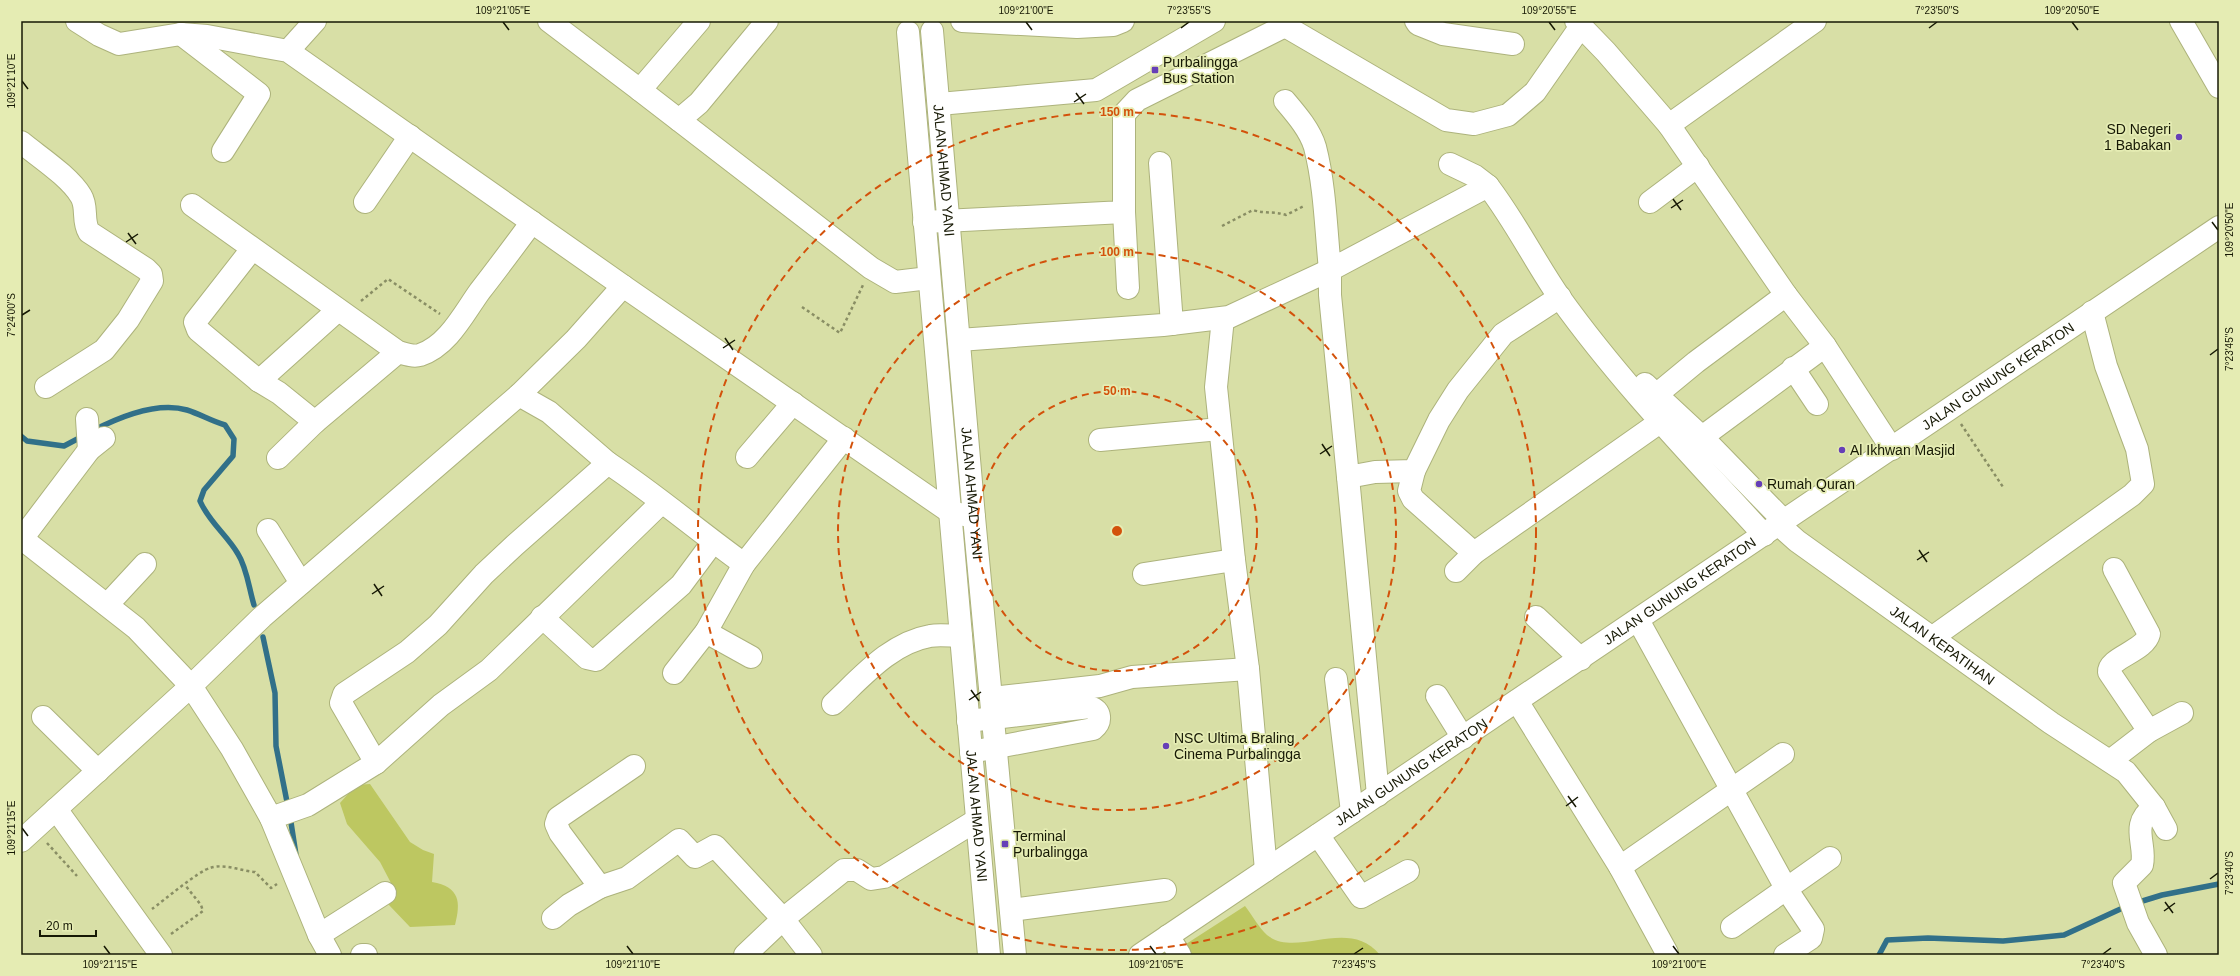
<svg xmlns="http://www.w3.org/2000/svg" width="2240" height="976" font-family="Helvetica,sans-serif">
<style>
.green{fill:#bdc761}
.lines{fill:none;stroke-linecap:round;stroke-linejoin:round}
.stream{stroke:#317089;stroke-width:5.5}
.minor-casing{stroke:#adb37c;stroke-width:24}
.major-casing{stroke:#adb37c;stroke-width:24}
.path{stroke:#898e64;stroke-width:2.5;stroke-dasharray:3 3;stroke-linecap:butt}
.minor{stroke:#fff;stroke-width:22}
.major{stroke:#fff;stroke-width:22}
.ticks{fill:none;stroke:#161804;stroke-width:1.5}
.ring{fill:none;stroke:#d3520b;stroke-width:2;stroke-dasharray:7 5}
.poi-dot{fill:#663fb7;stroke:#e5ecb3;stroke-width:1.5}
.labels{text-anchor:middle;stroke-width:3.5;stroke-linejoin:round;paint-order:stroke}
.poi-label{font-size:14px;fill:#161804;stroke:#e5ecb3;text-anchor:start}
.street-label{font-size:14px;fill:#161804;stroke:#e5ecb3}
.centre{fill:#d3520b;stroke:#e5ecb3;stroke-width:2}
.ring-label{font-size:12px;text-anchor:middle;font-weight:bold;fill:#d3520b;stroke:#e5ecb3;stroke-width:3.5;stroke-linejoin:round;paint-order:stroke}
.neatline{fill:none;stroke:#161804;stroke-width:1.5}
.ticks-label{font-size:10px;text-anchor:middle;fill:#161804}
</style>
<rect width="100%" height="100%" fill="#d8dfa6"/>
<g class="green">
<path d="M370 784 410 842 423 850 434 854 432 882C460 887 461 902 455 925L410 927 389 905 391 883 380 862 347 824 340 803 356 785Z"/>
<path d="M1245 906C1252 915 1259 928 1267 935 1297 959 1348 916 1380 955H1169Z"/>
</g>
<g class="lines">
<g class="stream">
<path d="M92 431C119 417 157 401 187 410 200 414 211 421 225 425L234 439 233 456 204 490 200 501C209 522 227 535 238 554 247 568 249 589 254 605"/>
<path d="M21 436 27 441 64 446 83 436"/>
<path d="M263 637 275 693 276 746 288 807"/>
<path d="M290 816 296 855"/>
<path d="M2136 903 2162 895 2219 884"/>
<path d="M1879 955 1887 940 1928 938 2003 941 2064 935 2127 906"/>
</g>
<defs>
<g id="minor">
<path d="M77 21 99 35 119 44 181 34 207 36 288 51 623 286"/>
<path d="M549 21 640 90 699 21"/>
<path d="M962 21 1077 27 1113 25 1123 21"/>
<path d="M1279 21 1285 26 1446 120 1474 124 1508 115 1535 92 1581 26"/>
<path d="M1416 21 1418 24 1443 34 1513 44"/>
<path d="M1576 21 1606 52 1669 125 1786 295 1825 346 1892 449"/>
<path d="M2181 21 2219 87"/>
<path d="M181 34 259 94 223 151"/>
<path d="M288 51 315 21"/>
<path d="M640 90 871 268 895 282 929 278"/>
<path d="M1285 101C1296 114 1310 130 1315 147 1325 186 1326 230 1330 270L1488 186"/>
<path d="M939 104 1096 90 1214 21"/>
<path d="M679 120 699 103 767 21"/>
<path d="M1669 125 1815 21"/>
<path d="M21 142C39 157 69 176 81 196 88 207 82 221 89 232L146 269 151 274 152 281 128 320 104 350 46 387"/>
<path d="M1160 163 1172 324"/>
<path d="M1450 164 1475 176 1488 186C1515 221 1535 262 1560 298 1621 383 1694 458 1764 535"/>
<path d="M365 202 410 136"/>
<path d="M1650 202 1698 166"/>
<path d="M192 205 398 352C405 354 413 357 420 355 448 346 464 313 480 291 498 268 515 245 532 222"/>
<path d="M1124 212 1128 288"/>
<path d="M924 222 1124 212V114L1137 100 1285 26"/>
<path d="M252 249 195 322 198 330 259 381 338 310"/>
<path d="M1223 318 1216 387 1234 560 1248 669 1266 870"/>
<path d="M959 340 1163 325 1229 317 1330 270V295L1348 477 1375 472 1414 471 1439 420 1458 390 1503 334 1560 297"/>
<path d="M1793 368 1817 404"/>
<path d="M259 381 279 393 315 422"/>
<path d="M1645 384 1702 437 1825 346"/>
<path d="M519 395 549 412 608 463"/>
<path d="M1656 395 1696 362 1786 295"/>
<path d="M87 419 89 450"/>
<path d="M1702 437 1784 521"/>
<path d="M1100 440 1220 429"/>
<path d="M747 457 793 403"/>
<path d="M278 458 315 422 398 352"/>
<path d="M1414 471 1409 491 1413 499 1474 553"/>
<path d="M1348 477 1378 795"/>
<path id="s1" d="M1779 525 1797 541 2051 723 2126 772 2154 807 2166 829"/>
<path d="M268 530 301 583"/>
<path d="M21 538 136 628 191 686 232 749 271 818 319 935 330 955"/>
<path d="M21 540 89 450 104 438"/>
<path d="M2114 569 2149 634C2145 651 2108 658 2109 672L2149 731"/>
<path d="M1456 571 1474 553 1660 422"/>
<path d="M1144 574 1234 560"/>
<path d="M107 605 145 564"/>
<path d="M542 617 587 658 596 660 681 585 713 542"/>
<path d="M1536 617 1581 659"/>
<path d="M1638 620 1787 890 1813 929 1811 938 1785 955"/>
<path d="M706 632 751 657"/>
<path d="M1933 637 2132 495 2143 484 2137 449 2106 366 2092 312"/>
<path d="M674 673 706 632 744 564 844 438"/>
<path d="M1336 679 1352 812"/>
<path d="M1437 696 1463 738"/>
<path d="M992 698 1100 686 1132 677 1248 669"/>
<path d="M1517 701 1620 867 1667 953"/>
<path d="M833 704C861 678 890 643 930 636 940 634 951 636 961 636"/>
<path d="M43 717 98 771"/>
<path d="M968 721 1090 707C1101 710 1102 722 1093 729L971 752"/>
<path d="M2110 761 2149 731 2182 713"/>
<path d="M376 763 341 703 344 694 407 652 438 625 484 574 515 545 608 463C655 494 698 531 744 564"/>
<path d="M634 766 558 818 556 824 560 833 600 887 627 878 679 840 695 857 715 846 783 919 811 955"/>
<path d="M2154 807C2129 825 2147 844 2142 865L2124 883 2138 923 2156 955"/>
<path d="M56 809 161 955"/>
<path d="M271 818 308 805 376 763 441 705 489 670 661 503"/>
<path d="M1318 835 1361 897 1408 871"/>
<path d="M21 841 191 686 262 617 519 395 576 339 623 286 950 512 974 517"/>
<path d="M1620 867 1783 754"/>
<path d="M1011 910 1165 890"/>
<path d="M553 918 569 905 600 887"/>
<path d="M1732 927 1830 858"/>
<path d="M319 935 385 893"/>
<path d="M1168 936 1180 955"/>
<path d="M362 955H366"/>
<path d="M745 955 783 919 844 870H857L871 879 884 877 977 820"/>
<path id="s2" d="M1140 955 2219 227"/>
</g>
<g id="major">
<path id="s3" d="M932 31 974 517 1015 955"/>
<path id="s4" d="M908 32 989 955"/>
</g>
</defs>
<use href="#minor" class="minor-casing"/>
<use href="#major" class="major-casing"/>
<g class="path">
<path d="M1222 226 1253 210C1265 214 1274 211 1286 215L1304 206"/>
<path d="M361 301 388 279 440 314"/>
<path d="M802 307 840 333 863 285"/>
<path d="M1961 424 2003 487"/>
<path d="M47 843 77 876"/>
<path d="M152 909C163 901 200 870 210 868 224 863 241 871 255 872L271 888 277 884"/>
<path d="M171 934 203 911 201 905 185 885"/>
</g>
<use href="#minor" class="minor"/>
<use href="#major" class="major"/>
</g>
<path class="ticks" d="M503 22 509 30M1026 22 1032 30M1549 22 1555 30M2072 22 2078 30M1181 28 1189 22M1929 28 1937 22M22 81 28 89M1076 93 1084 104M1074 102 1086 94M1673 199 1681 210M1671 208 1683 200M2212 222 2218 230M128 233 136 244M126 242 138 234M22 315 30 310M725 338 733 350M723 348 735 340M2210 355 2218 349M1322 444 1330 456M1320 454 1332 446M1919 550 1927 562M1917 560 1929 552M374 584 382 596M372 594 384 586M971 690 979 701M969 700 981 692M1568 796 1576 807M1566 806 1578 797M22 828 28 836M2210 879 2218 873M2165 902 2173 913M2164 911 2175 903M104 946 110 954M627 946 633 954M1150 946 1156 954M1673 946 1679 954M1354 954 1363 948M2103 954 2111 948"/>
<g class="ring">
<circle cx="1117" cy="531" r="140"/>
<circle cx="1117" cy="531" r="279"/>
<circle cx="1117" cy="531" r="419"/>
</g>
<g class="poi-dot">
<rect x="1151" y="66" width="8" height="8" rx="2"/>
<circle cx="2179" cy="137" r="4"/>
<circle cx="1842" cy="450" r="4"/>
<circle cx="1759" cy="484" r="4"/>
<circle cx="1166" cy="746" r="4"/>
<rect x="1001" y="840" width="8" height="8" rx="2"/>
</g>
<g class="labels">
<g class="poi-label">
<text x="1163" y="67">Purbalingga<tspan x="1163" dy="16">Bus Station</tspan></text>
<text x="2171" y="134" text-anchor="end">SD Negeri<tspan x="2171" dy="16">1 Babakan</tspan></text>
<text x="1850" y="455">Al Ikhwan Masjid</text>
<text x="1767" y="489">Rumah Quran</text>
<text x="1174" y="743">NSC Ultima Braling<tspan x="1174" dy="16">Cinema Purbalingga</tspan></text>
<text x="1013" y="841">Terminal<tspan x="1013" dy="16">Purbalingga</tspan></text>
</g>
<g class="street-label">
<text dy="5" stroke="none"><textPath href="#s3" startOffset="140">JALAN AHMAD YANI</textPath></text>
<text dy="5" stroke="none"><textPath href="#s2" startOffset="1035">JALAN GUNUNG KERATON</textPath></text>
<text dy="5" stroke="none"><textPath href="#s3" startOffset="464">JALAN AHMAD YANI</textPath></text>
<text dy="5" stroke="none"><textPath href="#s2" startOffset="651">JALAN GUNUNG KERATON</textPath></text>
<text dy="5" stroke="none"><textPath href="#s1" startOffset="203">JALAN KEPATIHAN</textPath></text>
<text dy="5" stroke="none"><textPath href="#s2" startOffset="327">JALAN GUNUNG KERATON</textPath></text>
<text dy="5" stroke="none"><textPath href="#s4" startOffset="787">JALAN AHMAD YANI</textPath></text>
</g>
</g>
<circle cx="1117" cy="531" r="6" class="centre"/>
<g class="ring-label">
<text x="1117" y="116">150 m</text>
<text x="1117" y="256">100 m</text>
<text x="1117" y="395">50 m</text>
</g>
<rect width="2240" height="976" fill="none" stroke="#e5ecb3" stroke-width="44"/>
<path d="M40 930v6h56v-6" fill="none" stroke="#161804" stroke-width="2"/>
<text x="46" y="930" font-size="12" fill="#161804" stroke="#e5ecb3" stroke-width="3" paint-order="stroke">20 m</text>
<rect x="22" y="22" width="2196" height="932" class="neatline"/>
<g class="ticks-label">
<text x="503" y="14">109°21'05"E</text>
<text x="1026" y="14">109°21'00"E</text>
<text x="1189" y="14">7°23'55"S</text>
<text x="1549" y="14">109°20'55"E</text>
<text x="1937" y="14">7°23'50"S</text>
<text x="2072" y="14">109°20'50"E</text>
<text transform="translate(11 81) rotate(-90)" y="4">109°21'10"E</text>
<text transform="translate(2229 230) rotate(-90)" y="4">109°20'50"E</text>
<text transform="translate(11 315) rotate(-90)" y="4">7°24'00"S</text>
<text transform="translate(2229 349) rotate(-90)" y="4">7°23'45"S</text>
<text transform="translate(11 828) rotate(-90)" y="4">109°21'15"E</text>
<text transform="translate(2229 873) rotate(-90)" y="4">7°23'40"S</text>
<text x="110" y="968">109°21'15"E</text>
<text x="633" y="968">109°21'10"E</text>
<text x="1156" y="968">109°21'05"E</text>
<text x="1354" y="968">7°23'45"S</text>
<text x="1679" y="968">109°21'00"E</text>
<text x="2103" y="968">7°23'40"S</text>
</g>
</svg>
